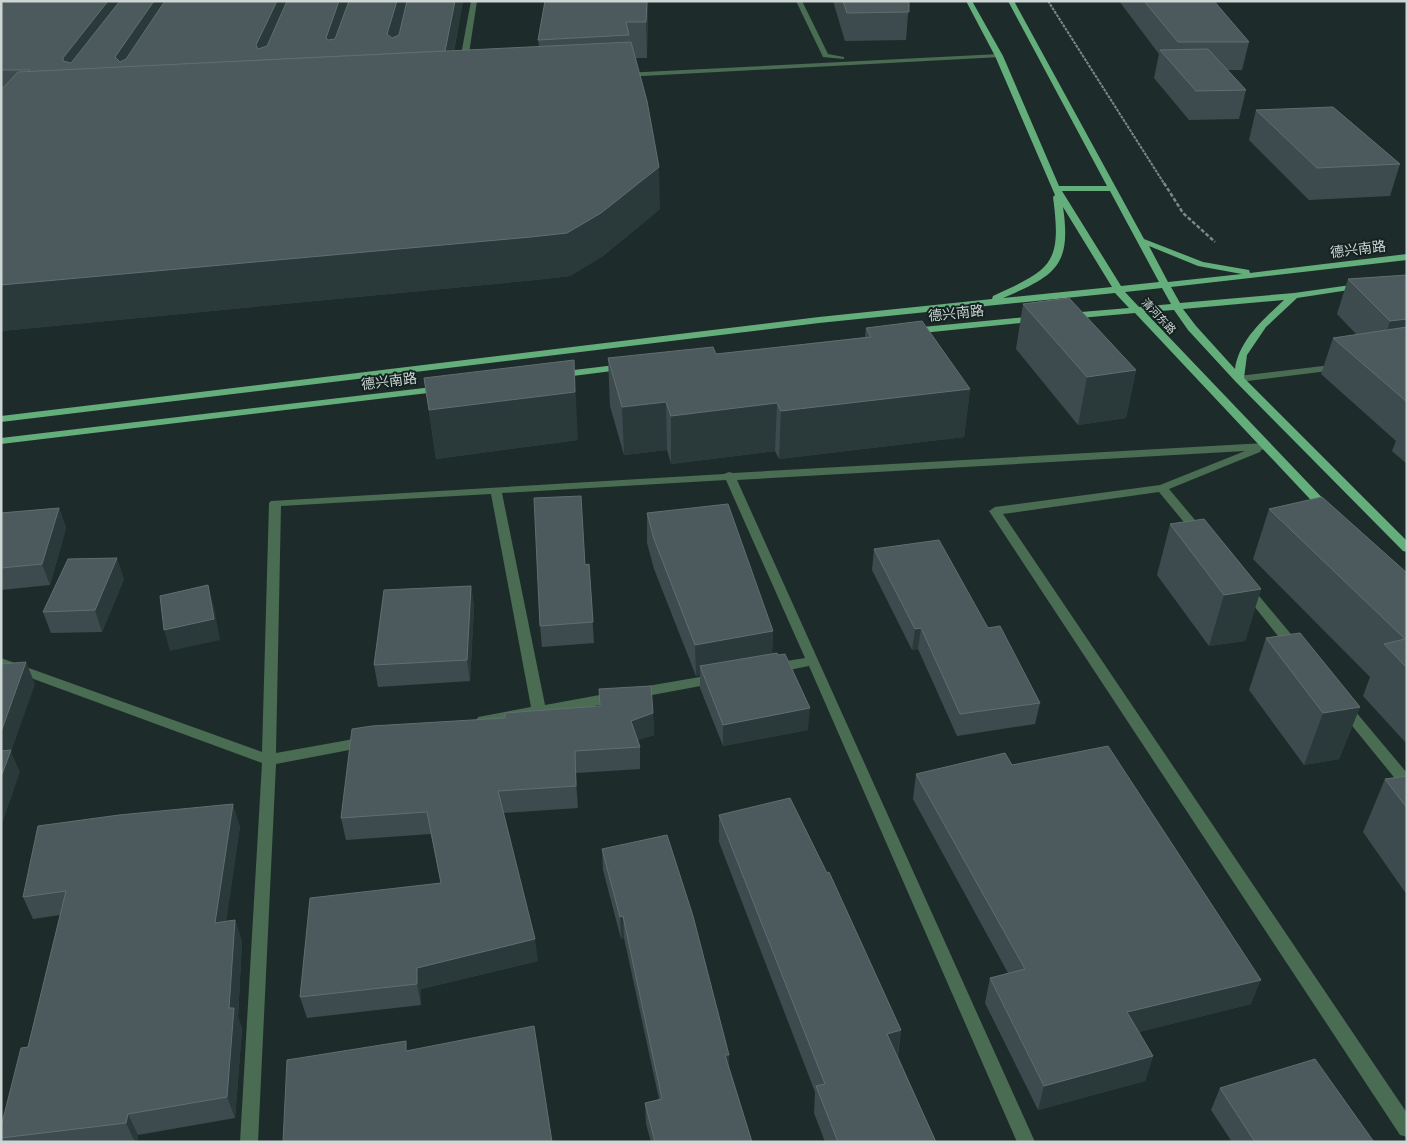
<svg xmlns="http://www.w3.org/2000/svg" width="1408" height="1143" font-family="'DejaVu Sans','Noto Sans SC',sans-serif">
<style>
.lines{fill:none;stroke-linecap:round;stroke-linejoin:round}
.path-far1{stroke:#7c8886;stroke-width:2;stroke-dasharray:3 1;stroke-linecap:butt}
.path{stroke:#7c8886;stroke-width:2.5;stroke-dasharray:4 2;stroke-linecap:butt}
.minor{fill:#496c53;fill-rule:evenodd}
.major{fill:#64ae7c;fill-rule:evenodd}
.wall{fill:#3d4b4f;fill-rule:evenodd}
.shaded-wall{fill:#2a393a}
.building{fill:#4c5a5d;stroke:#606e70}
.labels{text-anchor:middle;stroke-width:4;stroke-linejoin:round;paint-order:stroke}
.far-street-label{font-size:11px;fill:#cdd6d4;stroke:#142220}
.street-label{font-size:14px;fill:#cdd6d4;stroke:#142220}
</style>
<rect width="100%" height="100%" fill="#1d2c2a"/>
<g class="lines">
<path class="path-far1" d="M1048 1 1165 185"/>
<path class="path" d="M1164 183 1183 213 1215 242"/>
<g class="minor">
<path d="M471 1H477L468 60 464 62 460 60Z"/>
<path d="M796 1H802L828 54 844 57V59L823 57Z"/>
<path d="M999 54 1003 56 1001 57 624 77 620 75 624 73Z"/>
<path d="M1340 364 1345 367 1344 369 1239 382 1234 379 1239 376Z"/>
<path d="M1265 443 1271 446 1269 448 1261 450 1260 452 1169 489 1205 532 1207 535 1205 538H1197L1159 492 1003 514 1407 1113V1137L1400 1135 989 511 995 507 1160 485 1245 451 737 480 1035 1142H1017L809 666 774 673 769 671 767 668 769 665 774 663 805 658 726 480 502 493 545 705 616 692 621 694 623 697 621 700 616 702 483 726 478 725 476 721 478 717 531 707 491 494 281 506 276 753 365 737 370 738 372 742 370 746 365 747 276 764 258 1142H240L262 763 1 667V658L262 752 269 503 271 501 724 474 729 472 733 473Z"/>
<path d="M1246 584 1250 585 1300 645 1302 648 1300 651H1290L1242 591 1240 588 1242 585Z"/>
<path d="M717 674 722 676 724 679 722 682 636 698 631 696 629 693 631 690 636 688Z"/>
<path d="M1345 703 1350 705 1407 773V788L1402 787 1340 711 1338 708 1340 705Z"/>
</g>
<g class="major">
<path d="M966 1H972L1003 56 1059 186H1107L1008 1H1014L1144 239 1203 262 1249 270 1250 273 1407 254V260L1171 287 1180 303 1294 293 1365 283 1367 285 1362 288 1297 298 1266 327 1247 355 1244 378 1407 541V552L1403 551 1235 381 1188 330 1174 310 1145 312 1332 508 1334 511 1332 514H1324L1135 313 1069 319 1064 316 1069 313 1129 308 1115 293 819 323 1 422V416L819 317 992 299 993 296C1052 269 1062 264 1053 197L1055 195 995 56ZM1062 191H1110L1159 282 1121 286ZM1063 207 1112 287 1003 298C1054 276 1072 267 1063 207ZM1149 246 1198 266 1242 274 1168 282ZM1162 288 1171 304 1139 307 1125 292ZM1284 300C1264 319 1239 340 1235 369L1196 326 1183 309Z"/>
<path d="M1037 316 1040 317V321L912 334 907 331 912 328Z"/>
<path d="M624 364 629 367 628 369 557 378 552 375 557 372Z"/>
<path d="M441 386 446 389 445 391 1 444V438Z"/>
</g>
</g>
<g class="wall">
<path d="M1 1H463L454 51 539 47 538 40 545 1H648L647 58H636L660 209 603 256 570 276 535 280 1 331ZM407 3 399 35 398 36Z"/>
<path d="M833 1H909L906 40 845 41Z"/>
<path d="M1119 1H1214L1249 42 1242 70H1228L1246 90 1239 119 1189 120 1154 78 1159 54Z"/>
<path d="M1256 110 1400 164 1390 196 1309 200 1249 140Z"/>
<path d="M1407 275V464L1392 451 1396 441 1321 374 1333 338 1357 335 1337 314 1348 279Z"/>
<path d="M1023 304 1136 370 1126 418 1078 425 1016 349Z"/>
<path d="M866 328 970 389 964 437 779 459 775 451 671 464 667 450 624 455 610 406 608 358 716 354 865 337Z"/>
<path d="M424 378 578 440 436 459Z"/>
<path d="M59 508 66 528 50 585 1 590V513Z"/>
<path d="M1269 509 1407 573V744L1363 696 1370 677 1253 559Z"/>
<path d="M647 513 773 631 772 653 808 730 723 746 700 688V675L696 676 654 569 647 543Z"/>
<path d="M1170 524 1261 589 1245 641 1209 646 1157 575Z"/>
<path d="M874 549 988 628 1040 703 1035 724 957 736 918 649 912 650 872 570Z"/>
<path d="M589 564 594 643 542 647 540 626 585 565Z"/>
<path d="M124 579 102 632 51 633 43 612Z"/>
<path d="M471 586 474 607 470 681 378 687 374 665Z"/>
<path d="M1266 638 1360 707 1339 759 1304 765 1249 690Z"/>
<path d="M653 713 654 735 638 740 640 747V769L576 773 578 808 503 813 538 961 421 989V1005L307 1018 300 997 441 883 431 834 346 840 341 818Z"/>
<path d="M1012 765 1251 1004 1139 1032 1153 1056 1145 1081 1038 1110 985 1003 990 978 1008 973 913 799 916 774Z"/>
<path d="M1407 776V895L1363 832 1385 779Z"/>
<path d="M719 815 901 1030 898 1056 936 1142H825L814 1113 815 1092 719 842Z"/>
<path d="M240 826 226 921 235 920 242 942 238 1017 242 1029 235 1118 138 1135 137 1142H1V1127L28 1047 60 915 33 919 23 897Z"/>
<path d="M602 849 729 1068 752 1142H651L646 1124 645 1103 659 1099 624 938 621 939 603 870Z"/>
<path d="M1220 1088 1374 1142H1232L1211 1110Z"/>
</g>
<g class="shaded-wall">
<path d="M108 1H127L66 71 63 58Z"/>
<path d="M154 1H171L173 9 118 69 115 57Z"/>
<path d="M277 1H294L259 62 256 45Z"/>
<path d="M339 1H352L329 58 326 38Z"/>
<path d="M397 1H407L393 55 387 34Z"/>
<path d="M455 1H463L448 81 445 53Z"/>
<path d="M647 1H648L647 58 646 22Z"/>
<path d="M659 167 660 209 603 256 570 276 535 280 1 331V285Z"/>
<path d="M1407 319V353L1378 357 1390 321Z"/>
<path d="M574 360 578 440 436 459 429 410Z"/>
<path d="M1136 370 1126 418 1078 425 1087 377Z"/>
<path d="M970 389 964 437 779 459 781 411Z"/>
<path d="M666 402 667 450 624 455 622 407Z"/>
<path d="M777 403 775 451 671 464V416Z"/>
<path d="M59 508 66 528 50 585 42 564Z"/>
<path d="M117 558 124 579 102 632 95 610Z"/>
<path d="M208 585 214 607 220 640 170 651 164 630Z"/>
<path d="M471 586 474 607 470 681 467 660Z"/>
<path d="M1261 589 1245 641 1209 646 1224 595Z"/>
<path d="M921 628 918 649 912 650 915 629Z"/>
<path d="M773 631 772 662 700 666V675L696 676 695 645Z"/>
<path d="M26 662 35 684 11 752 20 772 1 827V732Z"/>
<path d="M1360 707 1339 759 1304 765 1323 713Z"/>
<path d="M810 708 808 730 723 746V725Z"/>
<path d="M653 713 654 735 632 742 631 721Z"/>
<path d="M575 751 576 773 578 808 576 786Z"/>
<path d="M233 804 240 826 223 945 215 923Z"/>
<path d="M623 916 624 938 621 939 620 917Z"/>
<path d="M235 920 242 942 238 1017 242 1029 235 1118 227 1097 229 1008Z"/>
<path d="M535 939 538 961 421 989V1005L417 984V968Z"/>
<path d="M1261 980 1251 1004 1120 1037 1127 1012Z"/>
<path d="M901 1030 897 1057 887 1034Z"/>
<path d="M725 1055H729V1076Z"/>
<path d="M1153 1056 1145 1081 1038 1110 1044 1086Z"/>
<path d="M128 1114 138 1135 137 1142H135L126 1123Z"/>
</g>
<g class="building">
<path d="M1 1H108L63 58V61L71 63 120 1H154L115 57 120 62 126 59 165 1H277L256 45 258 49 267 46 287 1H339L326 38 328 40 335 39 349 1H397L387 34 392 38 399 35 407 1H455L445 51 29 72 30 70H1Z"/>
<path d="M545 1H647L646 22H626L629 35 538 40Z"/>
<path d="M843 1H909V12L847 13Z"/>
<path d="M1144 1H1214L1249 42H1178Z"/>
<path d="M631 42 647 101 659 167 601 213 567 233 531 237 1 285V90L18 72Z"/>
<path d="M1208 49 1246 90 1196 91 1160 50Z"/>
<path d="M1333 107 1400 164 1317 168 1256 110Z"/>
<path d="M1407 275V319L1390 321 1348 279Z"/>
<path d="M1069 298 1136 370 1087 377 1023 304Z"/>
<path d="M922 321 970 389 781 411 777 403 671 416 666 402 622 407 608 358 713 347 716 354 871 337 866 328Z"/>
<path d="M1407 327V402L1333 338Z"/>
<path d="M574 360 575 392 429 410 424 378Z"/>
<path d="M581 496 585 565 589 564 593 622 540 626 534 498Z"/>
<path d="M1322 497 1407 573V668L1384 644 1405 639 1269 509Z"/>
<path d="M728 504 773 631 695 645 654 539 647 513Z"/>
<path d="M59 508 42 564 1 568V513Z"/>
<path d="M1204 519 1261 589 1224 595 1170 524Z"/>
<path d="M939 540 988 628 1000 626 1040 703 960 714 921 628 915 629 874 549Z"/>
<path d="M117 558 95 610 43 612 68 559Z"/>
<path d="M208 585 214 619 164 630 160 596Z"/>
<path d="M471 586 467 660 374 665 384 590Z"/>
<path d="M1300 633 1360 707 1323 713 1266 638Z"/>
<path d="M777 653 778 655 785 654 810 708 723 725 700 666Z"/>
<path d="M26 662 1 732V664Z"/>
<path d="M651 686 653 713 631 721 640 747 575 751 576 786 498 791 535 939 417 968V984L300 997 310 898 441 883 427 812 341 818 352 729 372 726 505 718V713L600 706 599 689Z"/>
<path d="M1108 746 1261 980 1127 1012 1153 1056 1044 1086 990 978 1025 969 916 774 1005 753 1012 765Z"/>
<path d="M11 750 1 777V751Z"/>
<path d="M1407 776V808L1385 779Z"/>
<path d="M790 798 827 873 829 872 901 1030 887 1034 936 1142H838L816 1086 825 1084 719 815Z"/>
<path d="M233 804 215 923 235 920 229 1008H234L227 1097 128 1114 126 1123 1 1138V1127L21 1048 28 1047 66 891 23 897 38 826 119 815Z"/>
<path d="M667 835 693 916 729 1055H725L752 1142H655L645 1103 662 1099 623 916 620 917 602 849Z"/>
<path d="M534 1026 552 1142H283L287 1060 406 1041V1051Z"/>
<path d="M1315 1059 1374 1142H1255L1220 1088Z"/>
</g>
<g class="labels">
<g class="far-street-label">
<text transform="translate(1159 316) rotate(47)" y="4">清河东路</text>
</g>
<g class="street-label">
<text transform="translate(1358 249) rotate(-7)" y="5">德兴南路</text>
<text transform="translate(956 313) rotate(-6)" y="5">德兴南路</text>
<text transform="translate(389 381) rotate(-7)" y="5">德兴南路</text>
</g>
</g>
<rect width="1408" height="1143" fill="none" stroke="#cdd6d4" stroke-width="5"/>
</svg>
